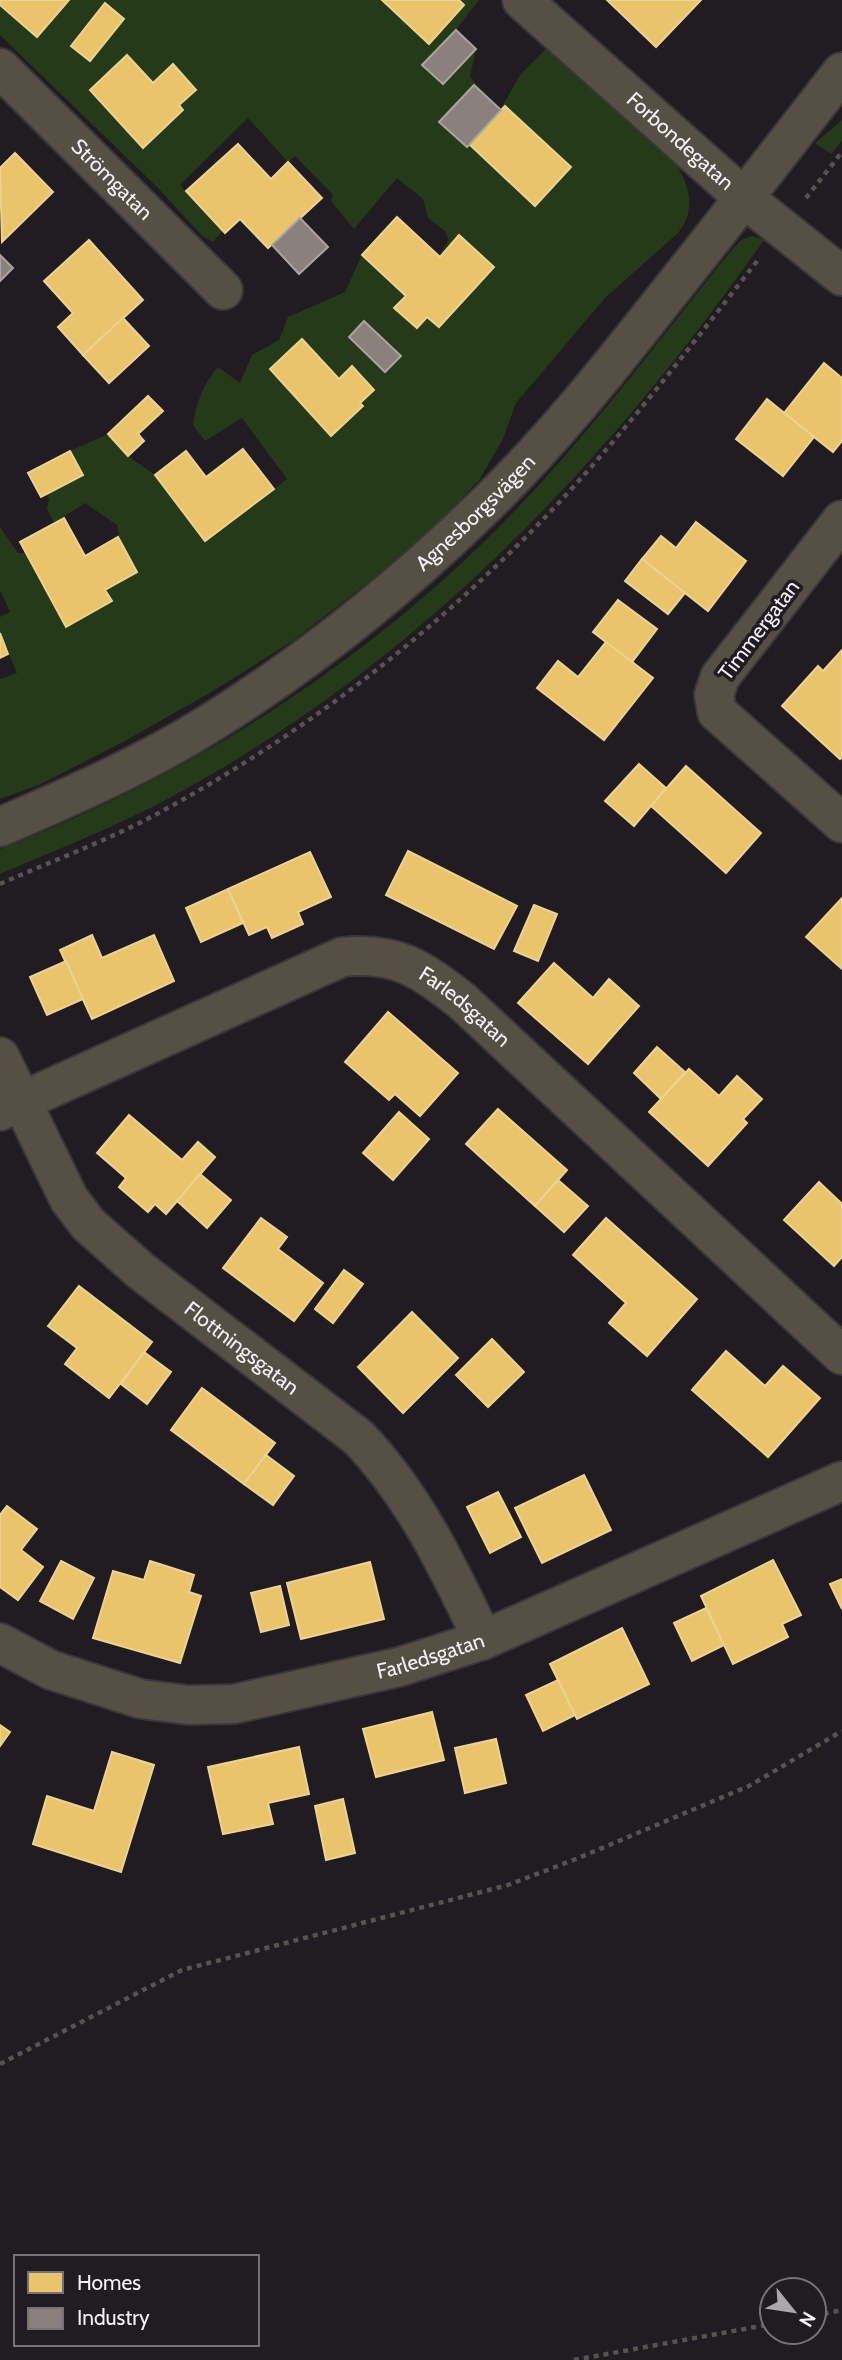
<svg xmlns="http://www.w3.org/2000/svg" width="842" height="2360" font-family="Cabin,sans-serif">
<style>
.grass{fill:#243a18}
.homes{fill:#e9c46a;stroke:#edd294;stroke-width:2}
.industry{fill:#8a817c;stroke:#aaa3a1;stroke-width:2}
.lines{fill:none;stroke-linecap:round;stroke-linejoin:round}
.minor-casing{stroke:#39373a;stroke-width:42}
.path{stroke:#58534e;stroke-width:4.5;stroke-dasharray:5 5;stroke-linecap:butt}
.minor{stroke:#565044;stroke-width:38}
.labels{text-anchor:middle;stroke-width:7;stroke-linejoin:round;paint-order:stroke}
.street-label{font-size:21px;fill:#f6f2f7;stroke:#211b22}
</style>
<rect width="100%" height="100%" fill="#201c21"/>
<g class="grass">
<path d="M0 0H479L456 30 476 49 470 77 500 110 520 75 549 46 671 157C689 181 698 209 678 233L605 298 516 403 503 439 480 479 445 516 383 571 294 640 213 691 125 741 39 785 0 799V679L17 673 0 633V617L10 612 0 590V527L18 553H27L66 626 111 602 105 590 137 572 120 540 117 525 85 503 54 523 47 509 49 499 46 494 83 475 70 451 108 434 128 456 155 475 205 541 287 479 242 418 205 441 193 425C196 403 203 384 218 367L240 383 252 355 279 340 288 317 345 292 362 255 397 217 439 256 449 240 445 231 428 218 423 199 397 178 354 229 331 201 333 195 295 156 288 162 248 118 180 185 223 230 213 242 203 237 157 187 0 35Z"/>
<path d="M842 120V141L831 154 815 143Z"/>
<path d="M752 236 764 240C606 465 417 664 173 796 118 826 58 849 0 874V849C203 771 391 647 538 486 606 412 666 331 729 253L741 240Z"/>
</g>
<g class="homes">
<path d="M0 0H69L37 37 0 5Z"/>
<path d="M382 0H459L464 5 429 44Z"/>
<path d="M607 0H701L656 47Z"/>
<path d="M105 3 124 19 90 61 71 46Z"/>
<path d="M127 55 153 83 173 64 196 90 179 105 183 110 143 148 90 90Z"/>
<path d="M505 106 571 167 535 206 469 144Z"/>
<path d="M238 144 271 179 288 162 322 198 268 248 240 219 225 233 186 191Z"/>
<path d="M15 153 53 192 2 242 0 168Z"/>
<path d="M397 217 440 257 459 235 494 267 439 327 427 317 417 328 394 308 406 296 362 255Z"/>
<path d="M89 240 143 300 83 355 58 327 73 313 44 281Z"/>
<path d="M123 318 149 346 109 383 83 355Z"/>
<path d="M302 339 339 379 352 366 374 390 360 403 363 406 331 436 270 369Z"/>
<path d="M824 363 842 378V441L833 452 784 413Z"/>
<path d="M148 396 163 411 138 434 144 441 128 456 108 434Z"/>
<path d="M767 399 814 437 783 476 736 439Z"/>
<path d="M243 449 274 489 205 541 155 475 186 451 206 477Z"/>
<path d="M70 451 83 475 41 497 28 473Z"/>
<path d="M64 518 85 556 118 537 137 572 105 590 112 601 66 627 20 542Z"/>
<path d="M696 522 746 561 708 611 642 559 661 536 676 548Z"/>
<path d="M642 559 685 593 668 614 625 581Z"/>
<path d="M618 600 657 629 632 662 593 632Z"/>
<path d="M0 633 8 654 0 658Z"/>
<path d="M606 642 653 678 604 740 537 688 558 661 578 677Z"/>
<path d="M842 650V757L840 759 782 706 818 666 823 671Z"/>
<path d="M639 764 666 788 634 826 605 801Z"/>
<path d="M686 766 761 833 726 873 651 806Z"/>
<path d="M408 851 517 906 494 949 386 895Z"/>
<path d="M310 852 331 897 298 912 303 924 272 938 267 927 249 935 228 889Z"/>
<path d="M228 889 243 923 201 942 186 908Z"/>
<path d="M842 898V969L806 937Z"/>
<path d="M534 905 557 914 538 961 514 951Z"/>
<path d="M92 935 102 958 154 935 174 981 92 1019 60 950Z"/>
<path d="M66 961 83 999 47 1015 30 977Z"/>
<path d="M554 963 593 998 609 979 639 1006 588 1064 518 1003Z"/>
<path d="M388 1012 458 1073 420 1116 395 1094 389 1100 345 1062Z"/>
<path d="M657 1047 685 1072 661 1099 634 1073Z"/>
<path d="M689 1069 719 1096 737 1076 762 1099 743 1119 747 1123 708 1166 649 1112Z"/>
<path d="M498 1109 567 1170 535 1206 466 1144Z"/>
<path d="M399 1112 429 1139 393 1180 363 1153Z"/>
<path d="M129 1115 182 1160 198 1142 215 1157 166 1214 155 1204 148 1212 119 1187 126 1178 97 1153Z"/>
<path d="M200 1174 231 1200 207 1228 177 1201Z"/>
<path d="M558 1180 588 1206 564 1232 535 1206Z"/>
<path d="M819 1182 842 1204V1257L834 1266 784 1220Z"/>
<path d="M261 1218 287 1237 278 1249 323 1283 294 1321 223 1268Z"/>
<path d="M606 1218 697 1299 647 1356 609 1323 626 1303 573 1255Z"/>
<path d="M344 1270 363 1284 333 1323 315 1309Z"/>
<path d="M79 1286 152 1342 109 1398 65 1364 77 1348 48 1326Z"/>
<path d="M412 1312 458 1358 403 1413 358 1367Z"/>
<path d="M492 1339 524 1372 488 1407 456 1375Z"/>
<path d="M726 1351 765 1386 783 1366 820 1398 768 1457 692 1390Z"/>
<path d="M144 1352 171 1372 147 1404 121 1384Z"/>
<path d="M202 1388 275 1443 244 1484 171 1430Z"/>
<path d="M266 1455 294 1476 273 1505 244 1484Z"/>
<path d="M584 1475 611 1530 542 1563 515 1508Z"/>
<path d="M498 1492 521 1537 490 1553 467 1507Z"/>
<path d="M7 1506 37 1529 21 1550 43 1567 18 1600 0 1587V1515Z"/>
<path d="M773 1560 801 1615 782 1624 788 1637 733 1664 701 1596Z"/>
<path d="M61 1561 94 1578 73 1619 40 1601Z"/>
<path d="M150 1561 194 1575 189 1592 201 1596 180 1663 93 1638 113 1571 144 1580Z"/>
<path d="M370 1562 384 1619 301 1639 287 1583Z"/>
<path d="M842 1579V1609L830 1584Z"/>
<path d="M280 1586 289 1625 261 1632 251 1593Z"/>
<path d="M706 1608 724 1645 692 1661 674 1623Z"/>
<path d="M622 1628 649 1684 577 1719 550 1664Z"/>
<path d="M558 1680 575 1715 543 1731 526 1695Z"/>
<path d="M432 1712 444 1760 376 1777 363 1729Z"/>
<path d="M0 1725 10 1732 0 1746Z"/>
<path d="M496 1739 506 1783 465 1793 455 1748Z"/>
<path d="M299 1747 309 1794 268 1803 273 1824 223 1834 208 1767Z"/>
<path d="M112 1752 154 1765 121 1872 33 1844 47 1796 94 1811Z"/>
<path d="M343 1799 355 1853 326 1860 315 1806Z"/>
</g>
<g class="industry">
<path d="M456 30 476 49 443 84 422 65Z"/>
<path d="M474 85 501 110 467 147 439 122Z"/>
<path d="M300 218 328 247 299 274 272 245Z"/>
<path d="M0 255 13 268 0 281Z"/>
<path d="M364 321 401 356 385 372 349 337Z"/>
</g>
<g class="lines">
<defs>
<g id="minor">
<path id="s1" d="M522 0 744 198 842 276"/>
<path id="s2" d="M0 68 223 290"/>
<path d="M842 520 720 677 714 695 717 712 842 823"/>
<path id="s3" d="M0 827C72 796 145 764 212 722 306 663 394 593 474 516 544 450 605 374 664 299 724 224 783 148 842 72"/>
<path id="s4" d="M0 1057 69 1199 88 1224 141 1271 359 1438C415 1497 448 1567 483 1640"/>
<path id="s5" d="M0 1111 342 957C396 951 421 969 462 1001L842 1355"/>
<path id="s6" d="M0 1643 51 1670 141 1699 188 1705 234 1704 399 1667 483 1640 842 1481"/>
</g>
</defs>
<use href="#minor" class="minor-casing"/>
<g class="path">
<path d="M806 198 842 152"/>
<path d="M0 884C54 860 112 839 164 810 285 744 397 661 496 566 594 474 675 366 758 260"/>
<path d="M0 2064 182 1970 508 1885 576 1859 749 1786 842 1731"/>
<path d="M814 2316 842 2310"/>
<path d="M574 2360 772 2324"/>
</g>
<use href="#minor" class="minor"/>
</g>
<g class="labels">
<g class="street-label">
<text dy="7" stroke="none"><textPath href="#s1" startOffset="212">Forbondegatan</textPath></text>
<text dy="7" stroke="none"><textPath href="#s2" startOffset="158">Strömgatan</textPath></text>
<text dy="7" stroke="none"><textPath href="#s3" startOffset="574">Agnesborgsvägen</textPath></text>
<text transform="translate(759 630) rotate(-53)" y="7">Timmergatan</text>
<text dy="7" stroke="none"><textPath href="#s5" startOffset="513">Farledsgatan</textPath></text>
<text dy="7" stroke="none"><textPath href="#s4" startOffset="387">Flottningsgatan</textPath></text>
<text dy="7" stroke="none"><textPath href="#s6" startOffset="448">Farledsgatan</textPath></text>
</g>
</g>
<rect x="14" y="2255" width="245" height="91" fill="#211b22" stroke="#767177" stroke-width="2"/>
<rect x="28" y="2272" width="35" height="21" fill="#e9c46a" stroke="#767177" stroke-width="2"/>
<text x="77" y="2290" font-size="21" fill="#f6f2f7">Homes</text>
<rect x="28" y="2308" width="35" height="21" fill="#8a817c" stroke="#767177" stroke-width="2"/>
<text x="77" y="2325" font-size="21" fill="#f6f2f7">Industry</text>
<g transform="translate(793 2311) rotate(120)"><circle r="33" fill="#211b22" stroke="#767177" stroke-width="2"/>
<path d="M0-5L12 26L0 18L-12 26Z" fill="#aba7ac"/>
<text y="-10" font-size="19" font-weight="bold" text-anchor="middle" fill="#f6f2f7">N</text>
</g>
</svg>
